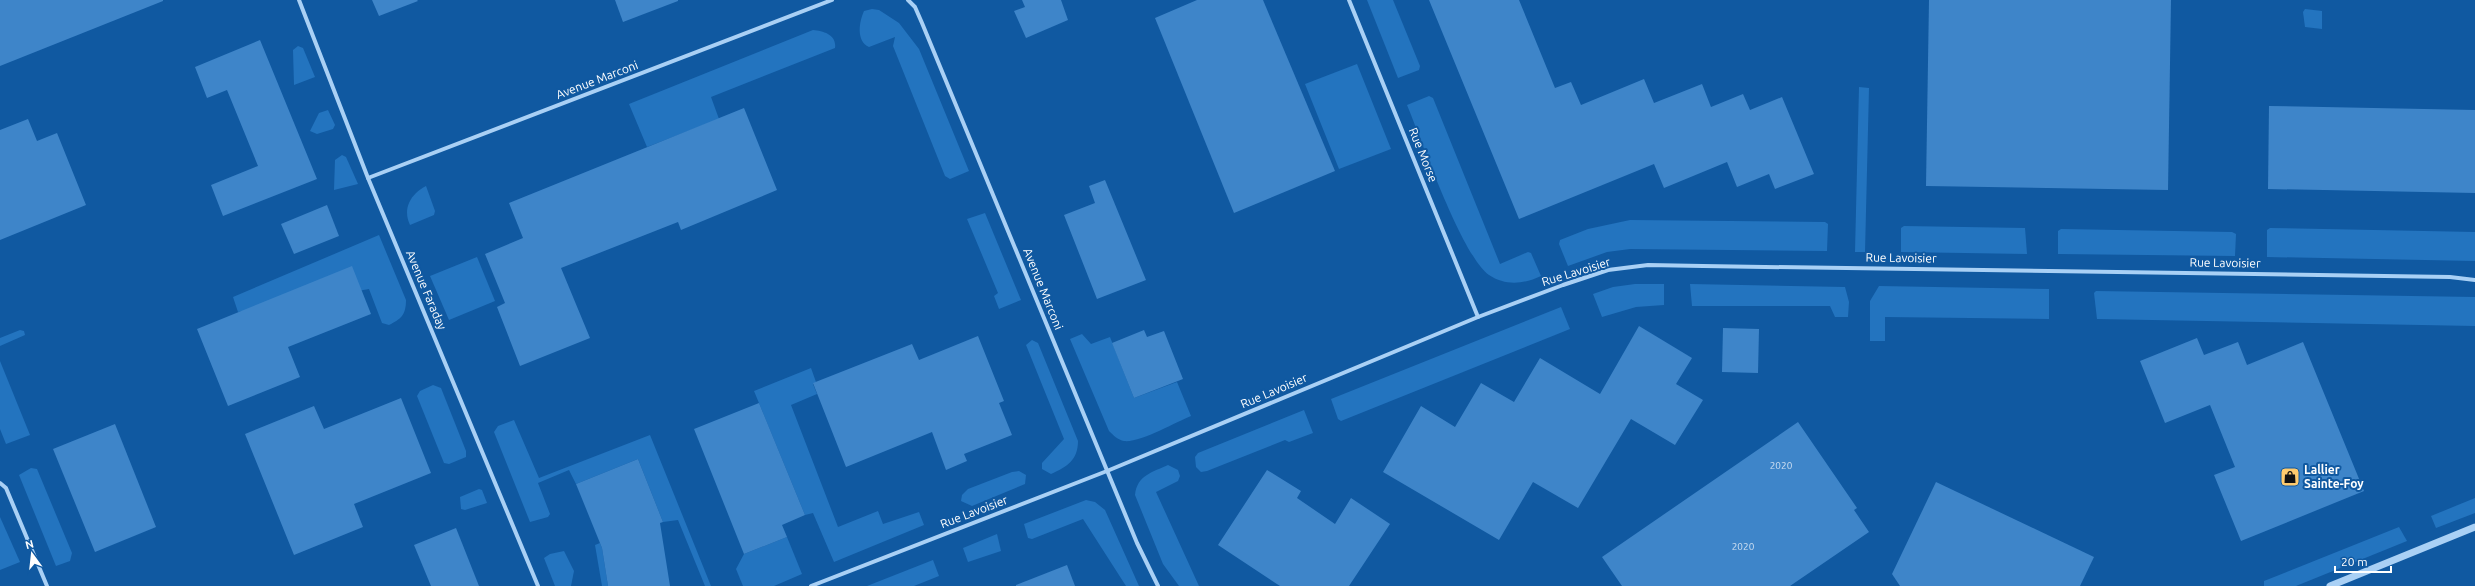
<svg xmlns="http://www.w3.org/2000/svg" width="2475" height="586" font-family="Ubuntu,sans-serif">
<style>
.green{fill:#2374bf}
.building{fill:#3e85c9}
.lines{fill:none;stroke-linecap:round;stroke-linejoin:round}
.minor{stroke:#a9d0f5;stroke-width:4}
.tertiary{stroke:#a9d0f5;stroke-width:7}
.labels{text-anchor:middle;stroke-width:4;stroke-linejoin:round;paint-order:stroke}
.number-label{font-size:10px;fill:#cfe0f2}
.street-label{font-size:12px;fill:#fff;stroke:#1059a1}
.poi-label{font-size:12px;font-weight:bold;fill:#fff;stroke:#1059a1;text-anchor:start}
</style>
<rect width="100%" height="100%" fill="#1059a1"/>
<g class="green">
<path d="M1367 0H1393L1420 66 1419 70 1398 78Z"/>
<path d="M872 9 879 10 899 23 919 49 969 171 950 179 945 176 893 46 895 37 869 47C856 41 859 22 864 11Z"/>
<path d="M2305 9 2322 11V29L2305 27 2303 12Z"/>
<path d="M813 30C824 31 837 35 835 48L711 97 719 119 647 147 629 104Z"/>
<path d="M298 46 303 48 315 77 294 85 293 50Z"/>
<path d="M1357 64 1391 149 1339 169 1305 84Z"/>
<path d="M1859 87 1869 88 1865 252H1855Z"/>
<path d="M1429 96 1433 98 1500 264 1528 252 1531 253 1541 276C1525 284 1505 286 1489 275 1462 256 1422 141 1407 105Z"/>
<path d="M328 110 335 125 333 129 317 134 310 131 319 113Z"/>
<path d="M342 155 346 157 358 184 334 190 335 160Z"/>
<path d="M426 186 435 211 434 215 410 225C402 208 411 194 426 186Z"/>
<path d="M985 213 1021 300 999 309 994 296 998 293 967 219Z"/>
<path d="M1630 220 1825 222 1828 224 1827 251 1630 249 1607 252 1568 266 1559 244 1560 240 1588 229Z"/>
<path d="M1904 226 2025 228 2027 254 1901 252V228Z"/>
<path d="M2270 228 2475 232V261L2267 257V230Z"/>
<path d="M2061 229 2232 232 2236 234 2235 256 2058 254V231Z"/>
<path d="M379 235 406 300C406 315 401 319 389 325L382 323 369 289 238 312 233 297Z"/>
<path d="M477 257 495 301 449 320 430 276Z"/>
<path d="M1635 284H1664V305L1636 307 1602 317 1593 294 1613 287Z"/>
<path d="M1690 284 1845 287 1849 302 1848 317H1835L1830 306H1692Z"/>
<path d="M1879 286 2049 289V319L1885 317V341H1870V301Z"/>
<path d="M2096 291 2475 297V326L2097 319 2094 293Z"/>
<path d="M1561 307 1570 329 1341 421 1338 419 1331 399Z"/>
<path d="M20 330 24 331 25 335 0 346V338Z"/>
<path d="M1082 334 1091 344 1110 337 1134 398 1177 382 1191 416C1176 422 1140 443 1124 441 1118 440 1113 435 1109 431L1070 339Z"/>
<path d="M1032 340 1038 343 1078 441C1078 460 1067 467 1051 474L1042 469V463L1064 439 1026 345Z"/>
<path d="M0 361 30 435 6 444 0 429Z"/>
<path d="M811 368 816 382 813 384 817 394 791 405 838 527 878 511 883 524 919 512 924 525 834 562 813 513 805 515 754 391Z"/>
<path d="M433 385 441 388 466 451V457L449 464 444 463 417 396 420 391Z"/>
<path d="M1304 410 1313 433 1289 442 1285 440 1207 471 1201 472 1196 467 1195 457 1198 453Z"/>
<path d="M514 420 539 478 650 435 711 586H705L678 520 663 522 638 459 576 484 569 470 538 483 550 514 548 517 530 522 494 432 498 426Z"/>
<path d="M1168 465 1178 470 1180 476 1178 481 1156 492 1199 586H1179L1163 564 1135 495C1137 475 1153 472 1168 465Z"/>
<path d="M31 468 37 469 72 553 70 561 56 566 19 475Z"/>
<path d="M1019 471 1026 475 1025 484 972 506 961 501 962 495 968 489 1012 472Z"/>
<path d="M479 489 482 490 487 503 465 510 461 509 460 497Z"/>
<path d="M2475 498V513L2436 528 2431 516Z"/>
<path d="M1086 500 1095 502 1105 510 1139 586H1126L1083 519 1032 539 1028 538 1024 524Z"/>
<path d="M0 517 20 562 0 570Z"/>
<path d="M2399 527 2407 541 2296 586H2264V581Z"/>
<path d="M997 534 1001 551 968 562 963 548Z"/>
<path d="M787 537 802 574 774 586H743L736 569 744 554Z"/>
<path d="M600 543 602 548 608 586H602L595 545Z"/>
<path d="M564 551 574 571 571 586H555L544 558 550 554Z"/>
<path d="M933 560 939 576 914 586H867Z"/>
</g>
<g class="building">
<path d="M0 0H163V1L0 66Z"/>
<path d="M372 0H417L418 1 379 16Z"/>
<path d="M615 0H678V1L623 22Z"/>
<path d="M1022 0H1061L1068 20 1026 38 1014 11 1025 7Z"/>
<path d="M1197 0H1263L1335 171 1234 213 1155 18Z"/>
<path d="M1429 0H1519L1555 88 1571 82 1581 105 1644 79 1654 103 1702 84 1711 107 1743 94 1750 110 1782 97 1814 174 1775 189 1769 174 1737 187 1727 162 1664 188 1654 164 1519 219Z"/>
<path d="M1929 0H2171L2168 190 1926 186Z"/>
<path d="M260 40 317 179 223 216 211 185 258 166 227 90 207 98 195 67Z"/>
<path d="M2269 106 2475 110V193L2268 189Z"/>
<path d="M744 108 777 190 681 230 678 222 561 268 590 338 520 366 497 307 505 303 485 254 523 238 509 203Z"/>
<path d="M28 119 37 141 57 133 86 205 0 240V130Z"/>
<path d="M1105 180 1146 280 1097 299 1064 215 1095 203 1089 186Z"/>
<path d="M327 205 339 236 294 254 281 224Z"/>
<path d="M352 266 371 314 288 347 300 377 228 406 197 329Z"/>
<path d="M1639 326 1692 358 1676 384 1703 400 1675 445 1631 419 1578 508 1533 482 1499 540 1383 472 1421 406 1455 427 1481 383 1514 402 1540 358 1600 394Z"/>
<path d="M1723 328 1759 329 1758 373 1722 372Z"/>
<path d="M1144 330 1147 337 1164 331 1183 379 1134 398 1112 343Z"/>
<path d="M978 336 1004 401 999 403 1012 435 964 454 967 461 946 470 932 432 846 467 813 383 912 344 919 360Z"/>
<path d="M2197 338 2204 355 2238 342 2247 365 2303 342 2364 491 2241 541 2214 475 2235 467 2210 405 2165 423 2140 361Z"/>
<path d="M401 398 431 473 354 504 363 527 294 555 245 434 314 406 324 429Z"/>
<path d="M759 403 805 515 782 525 787 537 744 554 694 429Z"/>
<path d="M1798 422 1857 508 1854 510 1869 532 1790 586H1622L1602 557Z"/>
<path d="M115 424 156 527 95 552 53 449Z"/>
<path d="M638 459 663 522 660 523 670 586H608L602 548 576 484Z"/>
<path d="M1267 470 1301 491 1297 498 1335 524 1351 498 1390 524 1349 586H1280L1218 545Z"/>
<path d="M1936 482 2094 557 2080 586H1900L1892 574Z"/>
<path d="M456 528 479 586H431L414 545Z"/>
<path d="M1067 565 1075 586H1016V585Z"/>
</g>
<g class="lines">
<g class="minor">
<path d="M299 0 368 178 538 586"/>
<path d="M908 0 915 7 922 23 1137 543 1158 586"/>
<path d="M1349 0 1478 317"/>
<path d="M368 178 832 0"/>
<path d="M0 483 6 488 47 586"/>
<path d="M811 586 1107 471 1478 317 1563 285 1608 270 1648 265 1703 266 2450 277 2475 280"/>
</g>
<path class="tertiary" d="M2330 586 2475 527"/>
</g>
<defs>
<symbol id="shop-square" viewBox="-11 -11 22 22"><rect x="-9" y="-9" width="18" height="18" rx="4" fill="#ffcb6d" stroke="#1059a1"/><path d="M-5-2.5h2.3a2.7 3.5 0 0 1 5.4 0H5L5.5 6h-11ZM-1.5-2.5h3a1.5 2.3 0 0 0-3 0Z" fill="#111"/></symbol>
</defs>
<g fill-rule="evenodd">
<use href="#shop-square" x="2279" y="466" width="22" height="22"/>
</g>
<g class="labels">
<g class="number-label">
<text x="1781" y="469">2020</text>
<text x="1743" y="550">2020</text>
</g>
<g class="street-label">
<text transform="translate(597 80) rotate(-21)" y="4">Avenue Marconi</text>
<text transform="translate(1423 155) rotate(68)" y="4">Rue Morse</text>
<text transform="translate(1901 258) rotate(1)" y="4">Rue Lavoisier</text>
<text transform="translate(2225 263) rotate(1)" y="4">Rue Lavoisier</text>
<text transform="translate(1576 272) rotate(-17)" y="4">Rue Lavoisier</text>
<text transform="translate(1043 289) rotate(68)" y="4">Avenue Marconi</text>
<text transform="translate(426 290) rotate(67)" y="4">Avenue Faraday</text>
<text transform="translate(1274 391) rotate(-23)" y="4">Rue Lavoisier</text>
<text transform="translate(974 512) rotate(-21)" y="4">Rue Lavoisier</text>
</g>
<g class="poi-label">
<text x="2304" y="474">Lallier<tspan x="2304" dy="14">Sainte-Foy</tspan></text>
</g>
</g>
<g transform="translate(32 554) rotate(345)" stroke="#1059a1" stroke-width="3" paint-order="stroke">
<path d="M0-3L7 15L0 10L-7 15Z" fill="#ffffff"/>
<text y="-6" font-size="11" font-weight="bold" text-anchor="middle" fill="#ffffff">N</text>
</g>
<path d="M2335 566v6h56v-6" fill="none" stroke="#ffffff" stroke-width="2"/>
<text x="2341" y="566" font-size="12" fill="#ffffff" stroke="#1059a1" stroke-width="3" paint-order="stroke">20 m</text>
</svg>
